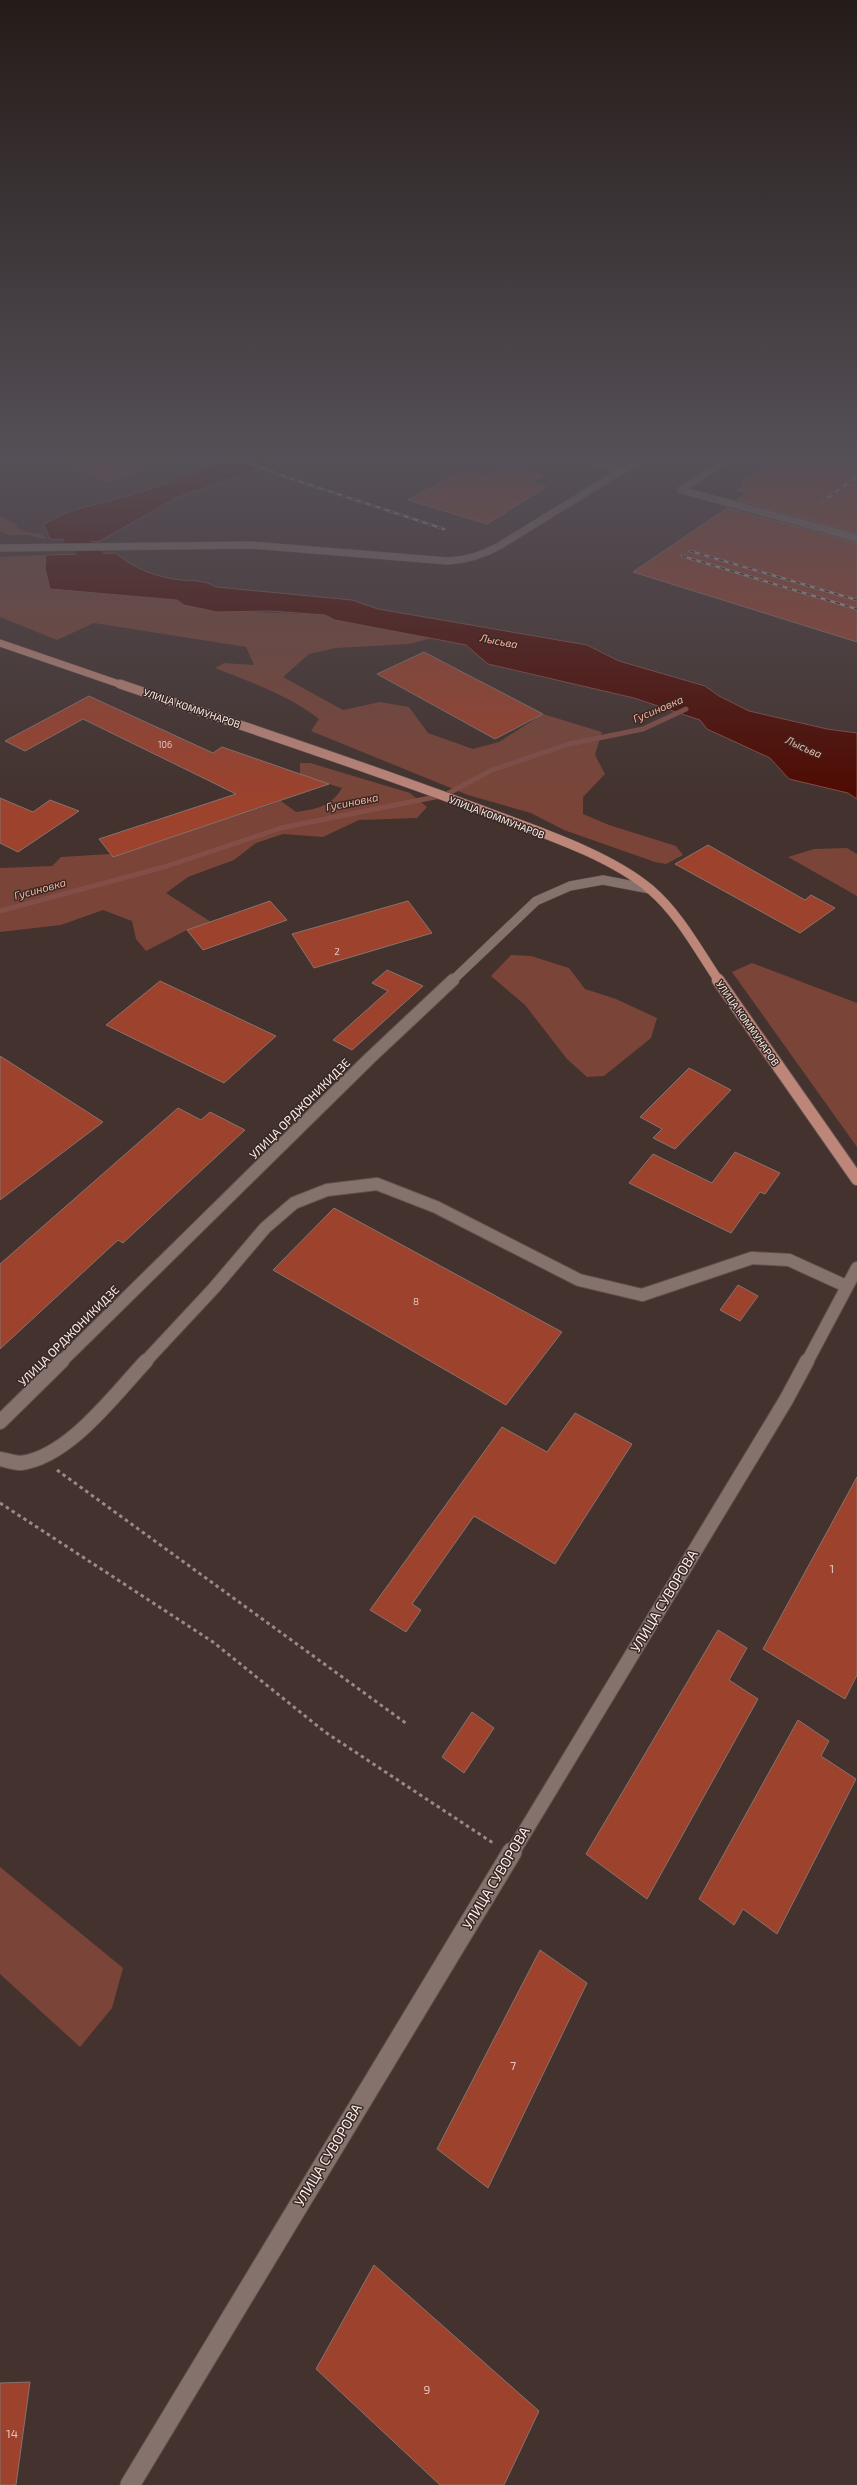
<svg xmlns="http://www.w3.org/2000/svg" width="857" height="2485" font-family="'Exo 2',sans-serif">
<style>
.green{fill:#7a4538}
.water{fill:#4e0900;stroke:#824e47}
.lines{fill:none;stroke-linecap:round;stroke-linejoin:round}
.stream{stroke:#824e47;stroke-width:5}
.river{fill:#4e0900;fill-rule:evenodd}
.building{fill:#9d422d;stroke:#87736e}
.minor-far4-casing{stroke:#60524e;stroke-width:8}
.minor-far3-casing{stroke:#60524e;stroke-width:10}
.minor-far2-casing{stroke:#60524e;stroke-width:14}
.minor-far1-casing{stroke:#60524e;stroke-width:16}
.minor-casing{stroke:#60524e;stroke-width:21}
.major-far2-casing{stroke:#60524e;stroke-width:8}
.major-far1-casing{stroke:#60524e;stroke-width:10}
.major-casing{stroke:#60524e;stroke-width:14}
.path{stroke:#988a86;stroke-width:3;stroke-dasharray:3.5 3.5;stroke-linecap:butt}
.minor-far4{stroke:#86726d;stroke-width:7}
.minor-far3{stroke:#86726d;stroke-width:9}
.minor-far2{stroke:#86726d;stroke-width:12}
.minor-far1{stroke:#86726d;stroke-width:14}
.minor{stroke:#86726d;stroke-width:19}
.major-far2{stroke:#bd8679;stroke-width:7}
.major-far1{stroke:#bd8679;stroke-width:9}
.major{stroke:#bd8679;stroke-width:12}
.rail-casing{stroke:#b3a6a3;stroke-width:2.5}
.rail{stroke:#392824;stroke-width:1.5;stroke-dasharray:5;stroke-linecap:butt}
.labels{text-anchor:middle;stroke-width:3;stroke-linejoin:round;paint-order:stroke}
.far-number-label{font-size:9px;fill:#e4c4bd}
.far-street-label{font-size:10px;fill:#fbf0ed;stroke:#392824}
.number-label{font-size:10px;fill:#e4c4bd}
.far-water-label{font-size:11px;font-style:italic;fill:#fbaf9d;stroke:#392824}
.street-label{font-size:12px;fill:#fbf0ed;stroke:#392824}
.near-number-label{font-size:12px;fill:#e4c4bd}
.near-street-label{font-size:14px;fill:#fbf0ed;stroke:#392824}
</style>
<rect width="100%" height="100%" fill="#43322e"/>
<g class="green">
<path d="M0 516 15 524 21 531 44 535 45 539 28 535H9L0 531Z"/>
<path d="M46 555 45 568 83 592 177 600 184 605 255 612 326 615 335 620 432 638 409 644 336 648 309 654 283 677 343 710 380 702 409 707 428 733 473 749 499 742 543 714 602 732 595 755 605 774 583 797V814L609 825 676 846 683 855 666 864 655 862 564 830 531 813 468 795 311 731 319 719C289 695 250 682 215 668L224 663 254 665 246 647 94 623 57 640 0 617V557Z"/>
<path d="M300 763H310L410 793 427 807 417 818 359 820 323 837 283 834 256 843 234 860 188 877 166 893 211 922 187 930 146 951 136 939 132 921 103 910 61 925 0 932V868L52 866 61 857 110 854 113 857 281 801 296 812C316 809 331 807 342 788L300 775Z"/>
<path d="M847 848 857 854V896L788 857 814 849Z"/>
<path d="M511 955 531 956 569 968 585 989 616 999 657 1018 651 1038 604 1076 587 1077 567 1059 525 1005 491 976Z"/>
<path d="M752 963 857 1003V1147L732 972Z"/>
<path d="M0 1867 123 1968 112 2008 80 2047 0 1974Z"/>
</g>
<g class="water">
<path d="M252 455H289L237 477 178 497 98 542 50 539 43 524 71 511 145 491 224 461 237 463 250 458Z"/>
<path d="M116 553C134 569 156 577 181 580 195 581 204 580 216 587L352 600 378 609 587 645 619 661 705 686 719 696 749 711 827 729 857 733V799L848 793 789 779 770 758 707 729 700 720 634 698 488 664 466 645 335 620 325 615 271 611 217 612 184 605 177 600 50 589 45 568 46 555Z"/>
</g>
<g class="lines">
<path class="stream" d="M0 911 164 867 281 828 445 795 492 770 569 744 643 729 686 709"/>
<path class="river" d="M119 503 127 505 131 510 127 515 89 528 88 539 123 572 150 577 154 582 150 587 141 590 106 583 64 541 65 524 69 519Z"/>
</g>
<g class="building">
<path d="M49 455H176V458L107 482Z"/>
<path d="M784 455H857V533L737 500 747 493 737 490 747 483 742 482Z"/>
<path d="M507 465 544 475 530 483 546 487 487 524 408 500 463 470 486 477Z"/>
<path d="M727 508 857 543V642L633 572Z"/>
<path d="M424 652 543 714 495 739 377 674Z"/>
<path d="M89 696 213 753 222 747 329 784 113 857 99 839 236 794 83 719 25 751 5 741Z"/>
<path d="M0 798 33 812 50 800 79 811 18 852 0 843Z"/>
<path d="M708 845 805 900 811 895 835 908 800 933 675 864Z"/>
<path d="M270 901 287 920 203 950 187 930Z"/>
<path d="M408 901 432 933 314 968 292 934Z"/>
<path d="M387 970 423 986 352 1050 333 1040 388 991 372 983Z"/>
<path d="M160 981 276 1036 224 1083 106 1025Z"/>
<path d="M0 1056 103 1122 0 1200Z"/>
<path d="M689 1068 731 1090 675 1149 653 1138 662 1129 640 1117Z"/>
<path d="M178 1108 201 1120 210 1112 245 1130 123 1243 118 1240 0 1349V1264Z"/>
<path d="M735 1152 780 1173 765 1194 760 1192 731 1233 629 1183 653 1154 712 1183Z"/>
<path d="M334 1208 562 1332 506 1405 273 1270Z"/>
<path d="M738 1285 758 1296 740 1321 720 1310Z"/>
<path d="M575 1413 632 1444 555 1564 474 1516 412 1604 421 1610 406 1632 370 1610 502 1427 547 1452Z"/>
<path d="M857 1477V1675L845 1699 763 1649Z"/>
<path d="M718 1630 747 1648 729 1680 758 1699 647 1899 586 1854Z"/>
<path d="M472 1712 494 1728 464 1773 442 1757Z"/>
<path d="M798 1720 829 1741 821 1756 856 1779 777 1934 743 1909 734 1925 699 1899Z"/>
<path d="M540 1950 587 1983 488 2188 437 2149Z"/>
<path d="M374 2265 539 2411 504 2485H440L316 2369Z"/>
<path d="M30 2382 16 2485H0V2383Z"/>
</g>
<g class="lines">
<defs>
<g id="minor-far4">
<path d="M567 455 622 470"/>
<path d="M681 490 857 538"/>
<path d="M681 490 733 455"/>
<path d="M0 548 251 545 448 561C466 560 483 555 499 546L647 455"/>
</g>
<path id="minor-far3" d="M452 981 536 901 570 886 603 880 650 889"/>
<g id="minor-far2">
<path d="M61 1362 370 1058 453 980"/>
<path d="M145 1362 214 1288 265 1228 294 1203 327 1190 377 1184 436 1207 579 1280 642 1295 752 1258 789 1260 846 1286"/>
<path d="M807 1362 857 1268"/>
</g>
<g id="minor-far1">
<path d="M0 1422 62 1361"/>
<path d="M0 1459C6 1460 15 1463 21 1463 69 1457 115 1394 146 1361"/>
<path d="M512 1853 786 1400 807 1361"/>
</g>
<path id="minor" d="M130 2485 512 1852"/>
<path id="major-far2" d="M0 643 122 685"/>
<path id="major-far1" d="M120 684C242 726 365 766 487 812 537 831 611 855 651 890 679 914 698 950 719 981"/>
<path id="major" d="M718 980 857 1179"/>
</defs>
<use href="#minor-far4" class="minor-far4-casing"/>
<use href="#minor-far3" class="minor-far3-casing"/>
<use href="#minor-far2" class="minor-far2-casing"/>
<use href="#minor-far1" class="minor-far1-casing"/>
<use href="#minor" class="minor-casing"/>
<use href="#major-far2" class="major-far2-casing"/>
<use href="#major-far1" class="major-far1-casing"/>
<use href="#major" class="major-casing"/>
<g class="path">
<path d="M57 1470 407 1724"/>
<path d="M0 1503 213 1642 325 1732 493 1843"/>
</g>
<use href="#minor-far4" class="minor-far4"/>
<use href="#minor-far3" class="minor-far3"/>
<use href="#minor-far2" class="minor-far2"/>
<use href="#minor-far1" class="minor-far1"/>
<use href="#minor" class="minor"/>
<use href="#major-far2" class="major-far2"/>
<use href="#major-far1" class="major-far1"/>
<use href="#major" class="major"/>
<defs>
<g id="rail">
<path d="M229 455 289 478 444 529"/>
<path d="M823 501 857 477"/>
<path d="M690 551 857 600"/>
<path d="M682 556 857 609"/>
</g>
</defs>
<use href="#rail" class="rail-casing"/>
<use href="#rail" class="rail"/>
</g>
<linearGradient id="sky" x2="0" y2="1"><stop stop-color="#251c19"/><stop offset="0.57" stop-color="#554f57"/><stop offset="1" stop-color="#554f57" stop-opacity="0"/></linearGradient>
<rect width="857" height="803" fill="url(#sky)"/>
<g class="labels">
<g class="far-number-label">
<text x="165" y="748">106</text>
</g>
<g class="far-street-label">
<text transform="translate(192 708) rotate(19)" y="4">УЛИЦА КОММУНАРОВ</text>
<text transform="translate(497 817) rotate(21)" y="4">УЛИЦА КОММУНАРОВ</text>
<text transform="translate(748 1023) rotate(55)" y="4">УЛИЦА КОММУНАРОВ</text>
</g>
<g class="number-label">
<text x="337" y="955">2</text>
<text x="416" y="1305">8</text>
</g>
<g class="far-water-label">
<text transform="translate(499 641) rotate(11)" y="4">Лысьва</text>
<text transform="translate(658 709) rotate(-23)" y="4">Гусиновка</text>
<text transform="translate(804 747) rotate(24)" y="4">Лысьва</text>
<text transform="translate(352 802) rotate(-11)" y="4">Гусиновка</text>
<text transform="translate(40 889) rotate(-15)" y="4">Гусиновка</text>
</g>
<g class="street-label">
<text transform="translate(300 1109) rotate(-45)" y="4">УЛИЦА ОРДЖОНИКИДЗЕ</text>
<text transform="translate(69 1336) rotate(-45)" y="4">УЛИЦА ОРДЖОНИКИДЗЕ</text>
</g>
<g class="near-number-label">
<text x="832" y="1573">1</text>
<text x="513" y="2070">7</text>
<text x="427" y="2394">9</text>
<text x="12" y="2438">14</text>
</g>
<g class="near-street-label">
<text transform="translate(664 1601) rotate(-59)" y="5">УЛИЦА СУВОРОВА</text>
<text transform="translate(496 1878) rotate(-59)" y="5">УЛИЦА СУВОРОВА</text>
<text transform="translate(328 2155) rotate(-59)" y="5">УЛИЦА СУВОРОВА</text>
</g>
</g>
</svg>
